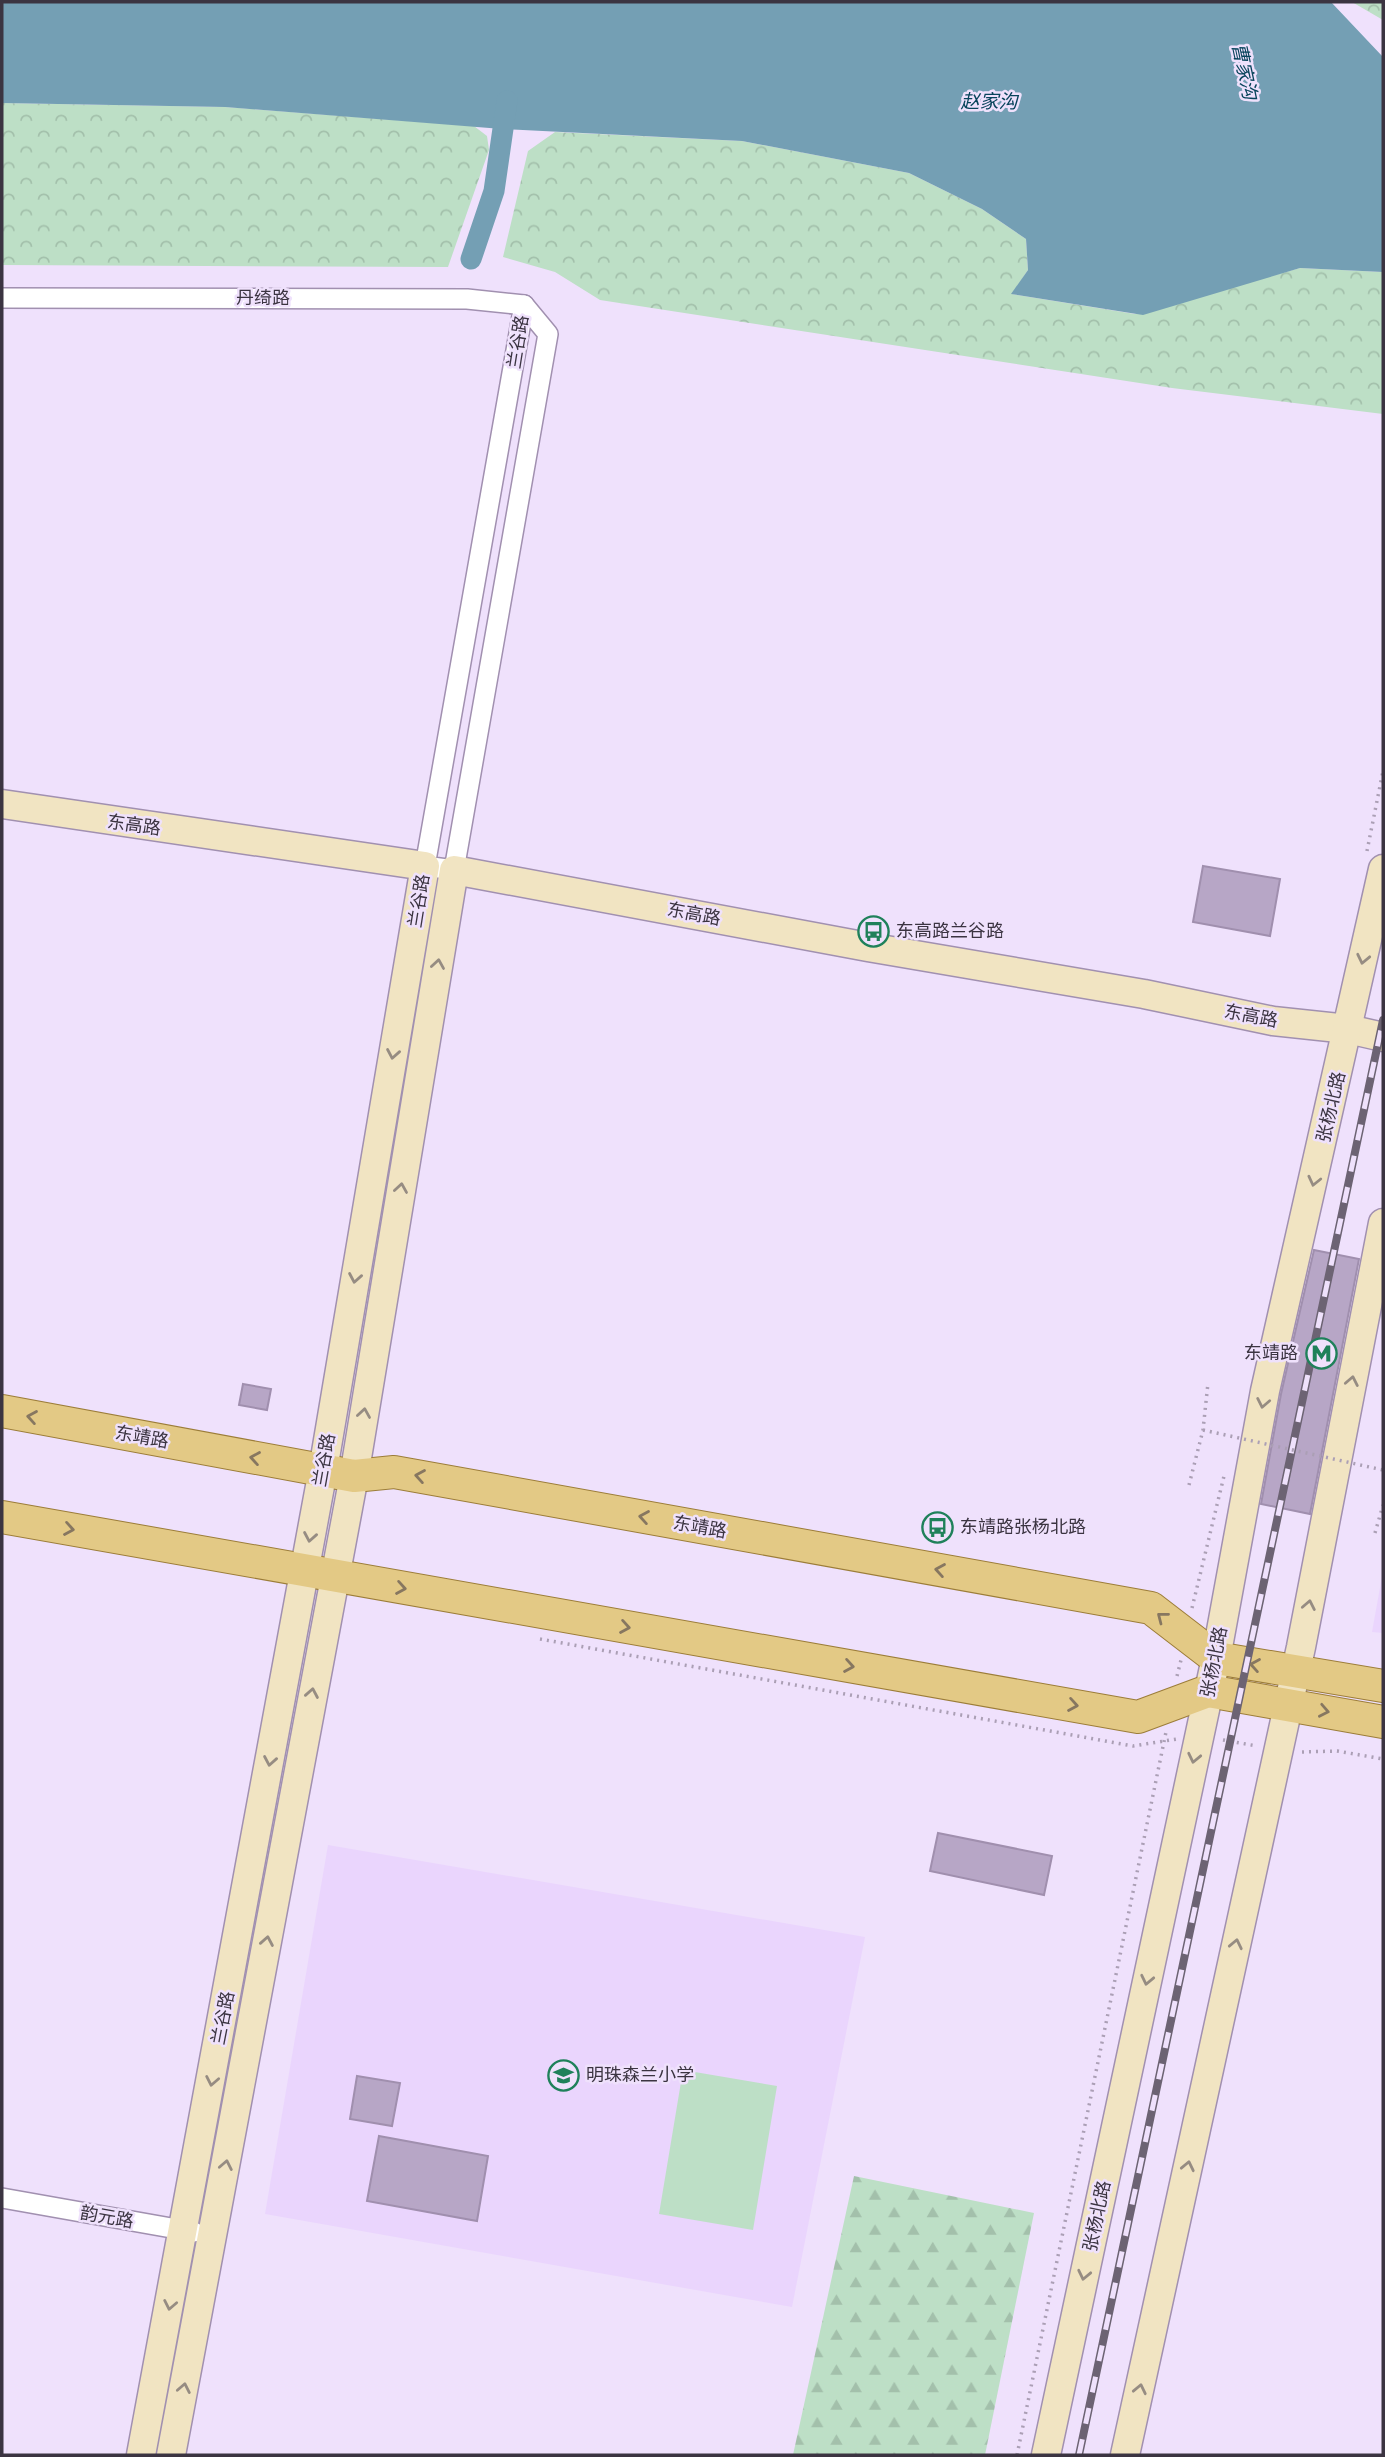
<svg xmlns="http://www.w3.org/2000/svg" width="1385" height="2457" font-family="Overpass,'Noto Sans SC',sans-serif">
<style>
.built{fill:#ead5fd}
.forest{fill:url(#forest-firs)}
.park{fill:url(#park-crowns)}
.garden{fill:#bddfc6}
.water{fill:#749fb4}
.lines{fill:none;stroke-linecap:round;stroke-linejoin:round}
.canal{stroke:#749fb4;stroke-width:21}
.building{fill:#b7a6c6;stroke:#a08fae;stroke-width:2}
.street-casing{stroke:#a190b0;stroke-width:22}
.secondary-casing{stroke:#a190b0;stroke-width:31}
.primary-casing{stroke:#9c7d39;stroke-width:34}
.path{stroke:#ab9fb5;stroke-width:3.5;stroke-dasharray:2 5;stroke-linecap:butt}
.street{stroke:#fff;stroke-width:19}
.secondary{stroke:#f1e4c2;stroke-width:28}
.primary{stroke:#e3c985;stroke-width:32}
.rail-casing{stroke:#6c6373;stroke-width:8}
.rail{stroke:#efe1fc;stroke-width:5;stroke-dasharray:16;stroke-linecap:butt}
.path-bridge{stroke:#ab9fb5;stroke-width:3.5;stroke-dasharray:2 5;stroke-linecap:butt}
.oneway{stroke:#968c82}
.oneway2{stroke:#877760}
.labels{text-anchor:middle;stroke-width:5;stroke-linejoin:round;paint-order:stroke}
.street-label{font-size:18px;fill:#3b3441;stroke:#efe1fc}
.poi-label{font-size:18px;fill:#3b3441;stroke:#efe1fc;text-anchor:start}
.water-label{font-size:19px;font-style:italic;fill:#08445b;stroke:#efe1fc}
</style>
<defs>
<pattern id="forest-firs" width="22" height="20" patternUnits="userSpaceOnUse" patternTransform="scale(1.75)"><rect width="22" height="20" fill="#bddfc6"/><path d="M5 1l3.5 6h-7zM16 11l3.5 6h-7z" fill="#a3c0ab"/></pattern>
<pattern id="park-crowns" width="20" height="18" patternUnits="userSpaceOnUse" patternTransform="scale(1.75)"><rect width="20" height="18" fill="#bddfc6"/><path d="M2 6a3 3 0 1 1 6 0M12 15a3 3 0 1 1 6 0" fill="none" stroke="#a3c0ab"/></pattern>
</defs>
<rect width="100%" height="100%" fill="#efe1fc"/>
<g class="built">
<path d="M1383 1571V1633L1372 1632Z"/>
<path d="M328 1845 865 1937 792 2307 265 2214Z"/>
</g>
<path class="forest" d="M854 2176 1034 2213 985 2455H793Z"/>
<g class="park">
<path d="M1352 2H1383V20Z"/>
<path d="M2 103 225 107 474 126 487 136 489 150 448 267 2 265Z"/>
<path d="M555 132 742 141 909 173 982 209 1026 239 1028 270 1012 294 1135 314 1300 268 1383 272V414L1172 388 600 300 555 272 503 257 528 151Z"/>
</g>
<path class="garden" d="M683 2070 777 2086 753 2230 659 2214Z"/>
<path class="water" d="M2 2H1331L1383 57V272L1300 268 1143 315 1011 294 1028 270 1026 239 982 209 909 173 742 141 502 129 225 107 2 103Z"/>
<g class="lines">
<path class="canal" d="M471 259 494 191 507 101"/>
</g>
<g class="building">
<path d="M1203 866 1280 879 1270 936 1193 922Z"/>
<path d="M1314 1250 1359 1259 1310 1514 1261 1504 1281 1394Z"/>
<path d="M243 1384 271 1389 267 1410 239 1405Z"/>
<path d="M938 1833 1052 1856 1044 1895 930 1871Z"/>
<path d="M357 2076 400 2083 392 2126 350 2119Z"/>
<path d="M379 2136 488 2156 477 2221 367 2201Z"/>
</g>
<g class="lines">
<defs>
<g id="street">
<path d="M2 298 467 299 524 305"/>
<path d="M524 305 548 334 454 870 425 866Z"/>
<path d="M2 2198 194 2232"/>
</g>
<g id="secondary">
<path d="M2 804 425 866 323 1470 141 2455"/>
<path d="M171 2455 354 1476 454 870 868 947 1144 994 1273 1021 1348 1029 1383 1037"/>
<path d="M1046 2455 1216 1658 1265 1391 1383 869"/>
<path d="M1125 2455 1301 1647 1383 1223"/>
</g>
<g id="primary">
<path d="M2 1411 354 1476 394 1472 1151 1608 1216 1658 1383 1686"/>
<path d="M2 1517 1138 1717 1208 1691 1383 1722"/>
</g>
</defs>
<use href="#street" class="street-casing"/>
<use href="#secondary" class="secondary-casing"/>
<use href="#primary" class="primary-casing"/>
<g class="path">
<path d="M1367 851 1383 771"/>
<path d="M1189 1485 1203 1430 1208 1383"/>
<path d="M1375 1533 1383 1505"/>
<path d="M1192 1608 1224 1476"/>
<path d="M540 1639 1133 1746 1177 1739"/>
<path d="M1177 1676 1181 1660"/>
<path d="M1223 1740 1257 1746"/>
<path d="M1302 1752 1337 1751 1383 1759"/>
<path d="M1017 2455 1166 1732"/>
</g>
<use href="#street" class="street"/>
<use href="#secondary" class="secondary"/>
<use href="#primary" class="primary"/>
<defs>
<path id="rail" d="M1079 2455 1383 1020"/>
</defs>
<use href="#rail" class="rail-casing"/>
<use href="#rail" class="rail"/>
<path class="path-bridge" d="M1203 1430 1383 1470"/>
</g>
<defs><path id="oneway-chevron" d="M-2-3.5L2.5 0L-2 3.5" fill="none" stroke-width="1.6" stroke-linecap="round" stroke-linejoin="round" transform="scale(1.75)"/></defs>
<g class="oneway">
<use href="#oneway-chevron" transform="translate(1363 959) rotate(102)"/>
<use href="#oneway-chevron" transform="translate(438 964) rotate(-81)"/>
<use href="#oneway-chevron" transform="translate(393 1054) rotate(100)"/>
<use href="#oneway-chevron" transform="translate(1314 1181) rotate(103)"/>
<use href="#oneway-chevron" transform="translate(401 1188) rotate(-81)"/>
<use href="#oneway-chevron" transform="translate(355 1278) rotate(100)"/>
<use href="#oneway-chevron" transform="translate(1352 1381) rotate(-79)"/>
<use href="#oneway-chevron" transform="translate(1263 1403) rotate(101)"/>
<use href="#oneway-chevron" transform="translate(364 1413) rotate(-81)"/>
<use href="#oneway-chevron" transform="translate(310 1537) rotate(100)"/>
<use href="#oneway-chevron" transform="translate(1309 1605) rotate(-79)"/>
<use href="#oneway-chevron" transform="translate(312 1693) rotate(-80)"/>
<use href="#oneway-chevron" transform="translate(1194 1758) rotate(102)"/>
<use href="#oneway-chevron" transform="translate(270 1761) rotate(100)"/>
<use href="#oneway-chevron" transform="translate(267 1941) rotate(-80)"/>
<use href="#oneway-chevron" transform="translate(1236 1944) rotate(-78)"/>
<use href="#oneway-chevron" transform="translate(1147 1980) rotate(102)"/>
<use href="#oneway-chevron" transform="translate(212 2081) rotate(101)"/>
<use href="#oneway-chevron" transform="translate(226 2165) rotate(-79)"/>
<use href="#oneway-chevron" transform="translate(1188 2166) rotate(-78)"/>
<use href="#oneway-chevron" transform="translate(1084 2275) rotate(102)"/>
<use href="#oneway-chevron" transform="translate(170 2305) rotate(101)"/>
<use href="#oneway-chevron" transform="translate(184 2388) rotate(-79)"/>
<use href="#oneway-chevron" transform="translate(1140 2389) rotate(-78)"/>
</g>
<g class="oneway2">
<use href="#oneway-chevron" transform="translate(32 1417) rotate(-170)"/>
<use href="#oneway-chevron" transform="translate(255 1458) rotate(-170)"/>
<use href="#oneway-chevron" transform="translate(420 1476) rotate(-170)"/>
<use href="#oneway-chevron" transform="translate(644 1517) rotate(-170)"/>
<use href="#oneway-chevron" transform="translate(69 1529) rotate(10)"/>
<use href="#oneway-chevron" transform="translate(940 1570) rotate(-170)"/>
<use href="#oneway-chevron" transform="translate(401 1588) rotate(10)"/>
<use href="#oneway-chevron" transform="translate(1162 1617) rotate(-142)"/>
<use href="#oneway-chevron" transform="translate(625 1627) rotate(10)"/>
<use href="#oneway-chevron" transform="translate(1255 1665) rotate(-170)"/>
<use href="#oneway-chevron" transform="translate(849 1666) rotate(10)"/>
<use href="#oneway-chevron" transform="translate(1073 1705) rotate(10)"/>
<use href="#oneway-chevron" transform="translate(1324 1711) rotate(11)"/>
</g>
<defs>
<symbol id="bus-ring" viewBox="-11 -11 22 22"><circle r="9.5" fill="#efe1fc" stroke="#1f815a" stroke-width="1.5"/><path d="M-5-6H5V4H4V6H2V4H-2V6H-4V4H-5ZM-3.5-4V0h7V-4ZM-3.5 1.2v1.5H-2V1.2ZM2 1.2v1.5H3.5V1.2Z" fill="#1f815a"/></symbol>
<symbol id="metro-ring" viewBox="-11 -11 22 22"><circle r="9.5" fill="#efe1fc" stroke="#1f815a" stroke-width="1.5"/><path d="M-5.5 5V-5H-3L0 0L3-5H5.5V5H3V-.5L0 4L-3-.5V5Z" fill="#1f815a"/></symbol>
<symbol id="school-ring" viewBox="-11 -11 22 22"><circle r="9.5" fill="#efe1fc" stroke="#1f815a" stroke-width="1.5"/><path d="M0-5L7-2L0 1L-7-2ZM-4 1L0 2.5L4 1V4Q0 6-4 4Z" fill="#1f815a"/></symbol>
</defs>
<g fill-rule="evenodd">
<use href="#bus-ring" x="856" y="914" width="35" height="35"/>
<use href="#metro-ring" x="1304" y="1336" width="35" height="35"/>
<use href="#bus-ring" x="920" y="1510" width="35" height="35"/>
<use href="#school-ring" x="546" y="2058" width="35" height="35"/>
</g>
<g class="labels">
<g class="street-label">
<text x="263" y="304">丹绮路</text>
<text transform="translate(518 342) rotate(-81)" y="6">兰谷路</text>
<text transform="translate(134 825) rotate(8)" y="6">东高路</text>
<text transform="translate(419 901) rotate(-81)" y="6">兰谷路</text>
<text transform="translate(694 914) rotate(11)" y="6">东高路</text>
<text transform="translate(1251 1016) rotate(11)" y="6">东高路</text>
<text transform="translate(1331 1107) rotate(-77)" y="6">张杨北路</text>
<text transform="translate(142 1437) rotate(10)" y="6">东靖路</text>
<text transform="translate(324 1460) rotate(-80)" y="6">兰谷路</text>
<text transform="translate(700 1527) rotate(10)" y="6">东靖路</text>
<text transform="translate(1214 1662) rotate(-79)" y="6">张杨北路</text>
<text transform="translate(223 2018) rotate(-79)" y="6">兰谷路</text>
<text transform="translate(1097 2216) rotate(-78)" y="6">张杨北路</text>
<text transform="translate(107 2217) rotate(10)" y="6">韵元路</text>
</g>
<g class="poi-label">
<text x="896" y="937">东高路兰谷路</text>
<text x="1298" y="1359" text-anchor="end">东靖路</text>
<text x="960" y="1533">东靖路张杨北路</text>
<text x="586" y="2081">明珠森兰小学</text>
</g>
<g class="water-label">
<text transform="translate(1245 71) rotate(78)" y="7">曹家沟</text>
<text x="989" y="108">赵家沟</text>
</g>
</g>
<rect width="1385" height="2457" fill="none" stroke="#3b3441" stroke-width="7"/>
</svg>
